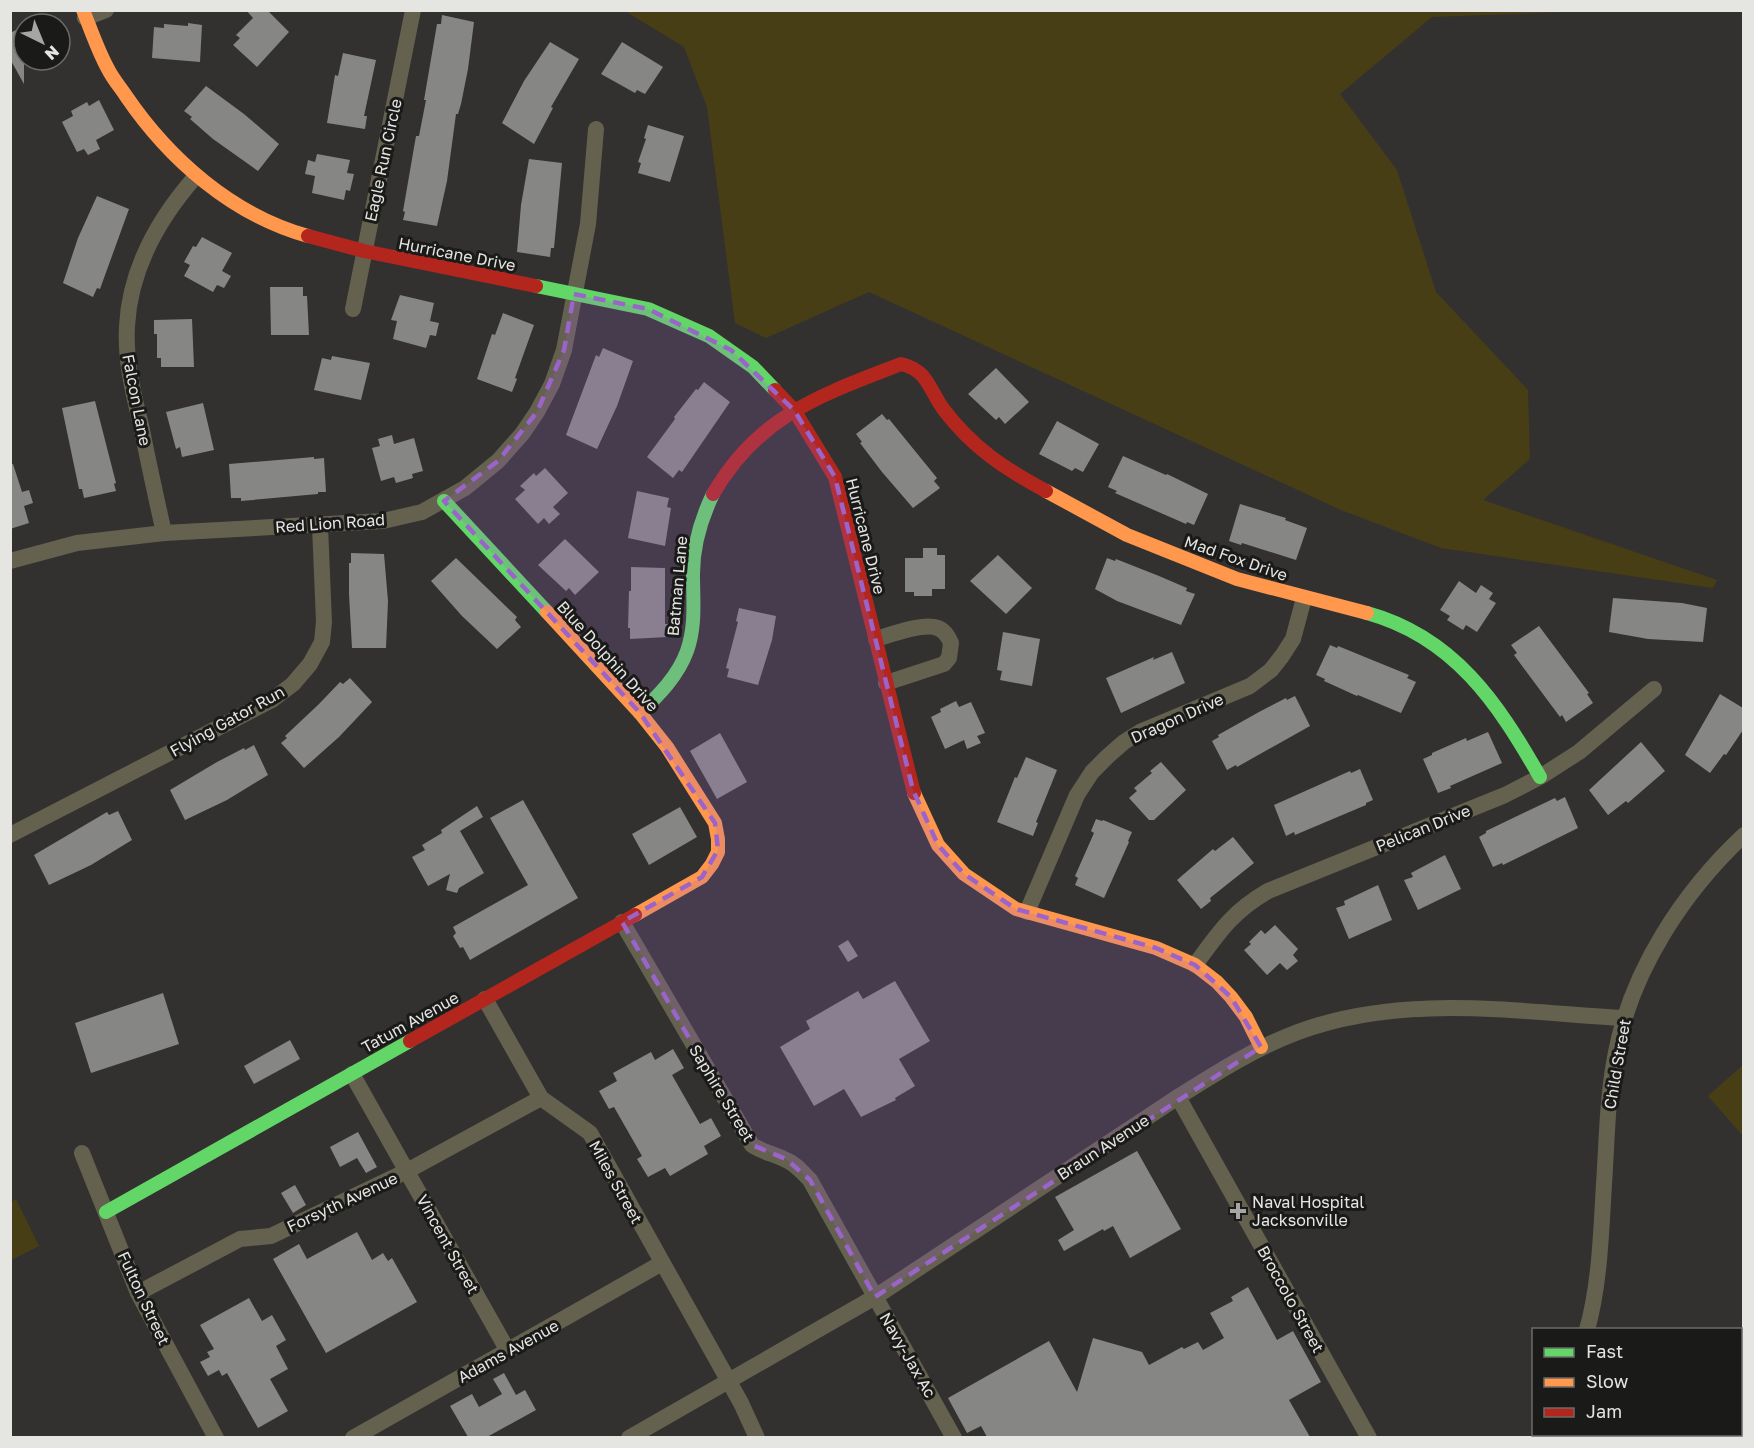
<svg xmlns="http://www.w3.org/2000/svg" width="1754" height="1448" font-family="'Golos Text',sans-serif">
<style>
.green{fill:#483e15}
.building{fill:#868684}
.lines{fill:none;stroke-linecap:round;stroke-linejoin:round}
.street{stroke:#65614f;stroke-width:16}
.fast{stroke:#63d668;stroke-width:14}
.slow{stroke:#ff974d;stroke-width:14}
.jam{stroke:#b3261e;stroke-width:14}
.marked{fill:#9b64ca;fill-opacity:0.2;stroke:#9b64ca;stroke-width:4.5;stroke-dasharray:12 8;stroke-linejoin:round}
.poi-dot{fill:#a6a6a4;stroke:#1a1a19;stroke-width:2}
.labels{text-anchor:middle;stroke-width:6;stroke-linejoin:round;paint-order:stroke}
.street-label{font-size:16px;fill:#e5e5e2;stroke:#1a1a19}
.poi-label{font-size:16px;fill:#e5e5e2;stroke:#1a1a19;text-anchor:start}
</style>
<rect width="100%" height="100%" fill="#323130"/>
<g class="green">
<path d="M625 11H1595L1432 17 1340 94 1397 170 1436 292 1528 390 1530 459 1483 500 1717 580 1713 588 1441 548 1341 510 869 292 766 338 735 323 707 107 684 47Z"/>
<path d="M1743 1065V1136L1708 1096Z"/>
<path d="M16 1199 39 1246 11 1260V1202Z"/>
</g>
<g class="building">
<path d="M246 10H267L289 32 257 67 233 45 240 38 236 35 253 18Z"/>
<path d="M442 15 474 22 468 69 461 104 458 114H456L447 181 437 226 403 220 405 212 403 211 416 136H419L426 100H424L437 24H441Z"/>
<path d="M188 23 202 25 200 62 152 58 154 27 164 28V24L188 26Z"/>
<path d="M24 26V84L10 59V33Z"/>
<path d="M550 42 579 59 551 107 553 108 534 144 502 123 524 81Z"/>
<path d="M622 42 663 67 645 94 637 90 635 93 601 74Z"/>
<path d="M343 53 376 60 364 116H367L365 129 327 123 335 75 338 76Z"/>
<path d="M206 86 244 114 279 144 258 171 213 139 190 119 192 117 184 111Z"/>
<path d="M99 100 114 130 96 140 100 149 88 155 84 149 77 152 62 122 73 116 71 111 87 102 89 106Z"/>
<path d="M648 125 684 136 670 182 638 173 641 163 638 162 646 139 644 138Z"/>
<path d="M317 154 350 160 347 173 354 174 350 191 346 190 344 200 312 193 315 176 305 174 308 160 315 162Z"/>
<path d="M529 159 562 163 554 248H551L550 257 517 252 521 205Z"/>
<path d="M97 196 129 209 100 289 97 288 93 297 63 283 78 238Z"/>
<path d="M202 237 232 253 222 271 231 276 224 288 217 285 213 292 184 276 190 265 184 262 193 246 196 247Z"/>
<path d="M270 287H303V296H307L309 335H271Z"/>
<path d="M400 295 434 303 430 321 439 323 436 336 430 335 426 348 393 339 397 321 391 320Z"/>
<path d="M503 313 534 325 515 378 517 379 512 392 477 379 492 334 495 335Z"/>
<path d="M192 319 194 367H161V358H157V334H154V320Z"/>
<path d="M603 348 633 361 617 406 597 449 566 435 596 355 599 357Z"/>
<path d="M332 356 370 363 361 400 314 390 322 358 331 360Z"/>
<path d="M996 368 1029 402 1005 424 999 417 996 420 968 394Z"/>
<path d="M704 382 730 402 682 472 679 470 673 478 647 457 675 419 674 417 696 389 698 390Z"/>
<path d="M95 401 116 483 114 484 116 491 84 498 82 489H79L62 408Z"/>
<path d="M203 403 214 450 182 457 180 447 176 449 166 412Z"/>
<path d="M882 414 887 420 889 419 937 478 934 481 940 488 913 508 882 472 860 443 862 442 856 434Z"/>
<path d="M1057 421 1099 444 1083 472 1075 468 1072 471 1039 454Z"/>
<path d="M392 435 394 444 414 438 423 471 412 474 413 478 396 483 394 477 381 481 372 448 380 446 378 439Z"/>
<path d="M1123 456 1166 475 1167 474 1208 494 1194 525 1187 522 1186 524 1115 493 1117 491 1108 487Z"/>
<path d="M314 457V459L324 458 326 492H318V494L241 501V498H231L229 464Z"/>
<path d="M13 464 22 492 29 490 33 503 24 506 29 523 10 529V465Z"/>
<path d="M545 468 568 493 553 507 560 514 549 524 544 518 538 524 515 499 525 490 520 486 534 473 536 476Z"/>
<path d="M637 491 669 498 667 507 671 508 665 546 628 538Z"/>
<path d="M1240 504 1286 518 1285 520 1307 528 1296 560 1242 543 1241 545 1229 541Z"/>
<path d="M565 539 599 572 575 595 569 588 566 591 538 565Z"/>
<path d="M923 548H937V555H945V589H932V596H914V592H905V558H923Z"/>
<path d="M351 553 384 554 388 601 386 648H352L349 594V563H351Z"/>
<path d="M998 555 1032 588 1006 614 970 581Z"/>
<path d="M456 558 517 617 515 620 521 627 497 649 462 616 431 581Z"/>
<path d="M1107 558 1115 561 1116 559 1159 576 1187 588 1186 591 1195 594 1181 625 1117 601 1095 589Z"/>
<path d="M631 567 665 568V624H668V637L630 639V628H628L629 591H631Z"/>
<path d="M1459 581 1476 593 1481 585 1493 593 1489 599 1496 603 1477 632 1466 625 1463 630 1447 620 1450 616 1440 610Z"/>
<path d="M1613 598 1682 603 1707 608 1703 642 1648 639 1609 632Z"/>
<path d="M739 608 776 616 772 640 758 685 727 677 729 669 726 668 738 622 736 621Z"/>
<path d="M1539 626 1589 693 1587 694 1593 703 1566 722 1562 715 1560 717 1514 655 1517 653 1511 645Z"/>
<path d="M1003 632 1040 639 1032 686 1000 680 1002 671 997 670Z"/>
<path d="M1330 645 1337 648 1338 646 1409 675 1407 678 1416 682 1401 713 1358 695 1357 696 1324 681 1325 679 1316 675Z"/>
<path d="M1172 652 1185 683 1121 713 1106 678 1154 657 1153 660Z"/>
<path d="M350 678 372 702 339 737 304 768 281 743 287 738 285 736 319 704 340 682 343 684Z"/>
<path d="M1720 694 1743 708V730L1726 755 1724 754 1710 773 1685 755Z"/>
<path d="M1295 696 1310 726 1237 767 1236 765 1227 770 1212 741 1219 737 1218 735 1259 712 1286 698 1287 700Z"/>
<path d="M956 701 959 707 971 702 985 733 977 736 981 743 967 749 964 740 945 749 931 717 941 712 940 709Z"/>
<path d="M1488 732 1502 763 1450 786 1451 788 1438 793 1423 759 1432 755V753L1466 738 1467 741Z"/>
<path d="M720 733 747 782 717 799 690 751Z"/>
<path d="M1641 742 1665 771 1628 803 1626 801 1608 815 1589 790Z"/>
<path d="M254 745 268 775 227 800 185 820 170 790 217 762 244 748 245 750Z"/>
<path d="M1026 757 1057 770 1036 822 1038 823 1033 836 997 822 1015 777 1017 778Z"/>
<path d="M1161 762 1186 790 1154 820H1149L1129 798 1137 791 1134 788 1152 773 1150 771Z"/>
<path d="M1360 769 1373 800 1366 803V805L1295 835 1294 832 1286 836 1274 805 1350 771 1351 773Z"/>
<path d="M1565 797 1578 828 1503 865 1502 863 1493 867 1479 837 1486 833V831L1555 798 1557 801Z"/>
<path d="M523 800 578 898 470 960 463 947 460 948 453 936 456 933 453 927 528 885 490 818Z"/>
<path d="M477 806 483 817 460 831 484 873 459 888 457 893 446 890 450 874 428 886 412 857 425 850 422 845 442 833 441 830Z"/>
<path d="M680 807 697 837 649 865 632 834Z"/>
<path d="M118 811 132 840 91 865 49 885 34 855 107 812 109 815Z"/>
<path d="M1096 819 1102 821 1103 820 1132 832 1128 841 1129 842 1104 898 1075 885 1078 878 1075 876 1094 833 1091 831Z"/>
<path d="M1233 837 1254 863 1210 898 1211 901 1201 909 1177 880 1213 849 1215 851Z"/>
<path d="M1445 855 1461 889 1418 910 1404 880 1413 877 1411 873Z"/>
<path d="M1378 885 1392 920 1349 939 1336 908 1345 905 1344 901Z"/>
<path d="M1275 925 1298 949 1293 955 1298 961 1287 970 1280 963 1267 975 1244 950 1251 944 1249 942 1261 930 1265 934Z"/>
<path d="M848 940 858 956 848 962 838 946Z"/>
<path d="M895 981 930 1041 899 1059 915 1086 895 1098 896 1100 861 1117 844 1089 814 1106 780 1047 810 1029 806 1021 858 991 863 999Z"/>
<path d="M163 993 179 1044 91 1073 75 1023Z"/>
<path d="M290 1040 300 1059 254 1084 244 1066Z"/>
<path d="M673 1049 684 1068 672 1075 700 1124 711 1118 721 1136 704 1146 708 1154 670 1176 665 1168 648 1177 637 1159 642 1156 614 1107 609 1109 599 1091 617 1081 613 1073 651 1052 655 1060Z"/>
<path d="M358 1132 377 1167 366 1173 357 1158 340 1167 330 1147Z"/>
<path d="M1137 1151 1181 1229 1130 1258 1113 1226 1104 1231 1103 1229 1064 1251 1058 1240 1074 1230 1055 1197Z"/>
<path d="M295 1185 306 1205 293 1213 281 1193Z"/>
<path d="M357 1232 372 1260 383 1253 388 1261 392 1258 417 1302 326 1353 273 1259 299 1244 307 1259Z"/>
<path d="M1248 1287 1277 1340 1293 1331 1321 1382 1289 1400 1310 1437H987L981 1426 967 1433 948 1398 1049 1341 1077 1392 1093 1338 1142 1352 1149 1365 1182 1347 1184 1349 1198 1342 1203 1350 1224 1338 1210 1313 1233 1301 1231 1297Z"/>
<path d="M249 1298 262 1321 272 1315 286 1340 276 1346 288 1369 270 1379 288 1411 258 1428 227 1373 222 1376 219 1370 208 1376 200 1362 210 1357 207 1352 214 1349 200 1325Z"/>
<path d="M504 1373 516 1395 525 1390 536 1410 487 1437H468L450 1406 472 1394 479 1407 502 1394 493 1379Z"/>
</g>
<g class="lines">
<g class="street">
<path d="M85 18 106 10"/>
<path d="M353 309 413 10"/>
<path d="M164 533C156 497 148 461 141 425 133 393 125 360 127 326 130 269 159 218 196 176"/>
<path d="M10 561 77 543 164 533 383 521 422 512 465 488 498 461 522 434 537 412 552 384 564 350 588 224 596 129"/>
<path d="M876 639C890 635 919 624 934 627 943 628 948 636 951 643L949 658 944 664 886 683"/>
<path d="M10 835 272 700 293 684 310 664 322 642 324 622 320 526"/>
<path d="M1027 912 1077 795 1092 772 1108 756 1124 742 1140 732 1250 686 1271 670 1282 656 1293 639 1304 598"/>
<path d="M622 922 752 1145C763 1152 773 1154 784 1159 795 1163 802 1172 810 1180L954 1438"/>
<path d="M1195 965C1219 932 1232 912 1268 891L1505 795 1540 777 1579 752 1654 689"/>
<path d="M485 999 541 1098 590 1133 741 1403 757 1438"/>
<path d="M352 1074 508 1351"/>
<path d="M1178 1097 1369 1438"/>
<path d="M82 1153 138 1293 216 1438"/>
<path d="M138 1293 240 1239 271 1236 407 1171 541 1098"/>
<path d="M1587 1330C1600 1283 1601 1233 1604 1184 1607 1141 1607 1096 1616 1052 1632 970 1683 892 1744 835"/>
<path d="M353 1438 662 1263"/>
<path d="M629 1438 875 1297 1178 1097C1216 1073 1255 1048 1298 1032 1402 993 1516 1012 1624 1018"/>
<path d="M1545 1438 1547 1434"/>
</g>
<g class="fast">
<path d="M536 286 648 309 709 336 753 367 775 390"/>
<path d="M444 501 547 612"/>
<path d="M1367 613C1454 637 1498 703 1540 777"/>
<path d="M640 713C659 695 678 676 687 651 696 626 693 600 693 574 693 546 701 519 713 494"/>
<path d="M106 1212 410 1041"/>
</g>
<g class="slow">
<path d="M83 10C91 30 98 51 108 69 113 79 120 87 126 96 169 159 232 215 308 236"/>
<path d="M1046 491 1127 535 1237 579 1367 613"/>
<path d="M547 612 640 713 667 747 715 823 718 839V852L712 864 702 877 635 915"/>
<path d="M914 793 938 845 964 874 1016 909 1156 948 1195 965 1217 982 1231 997 1246 1017 1261 1047"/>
</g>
<g class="jam">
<path d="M308 236 364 251 536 286"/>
<path d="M775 390 794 410 835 477 914 793"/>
<path d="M713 494C759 415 821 395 901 364 928 370 929 390 944 410 973 448 1005 469 1046 491"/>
<path d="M410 1041 635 915"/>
</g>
</g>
<path class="marked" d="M574 294 648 309 731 350 794 410 835 477 913 790 938 845 964 874 1016 909 1156 948 1195 965 1231 997 1261 1047 875 1297 810 1180 786 1159 752 1145 744 1133 622 922 702 877 718 850 715 823 640 713 444 501 498 461 537 412 564 350Z"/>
<path class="poi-dot" d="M1235 1202h6v6h6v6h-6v6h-6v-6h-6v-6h6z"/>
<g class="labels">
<g class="street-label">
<text transform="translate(383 160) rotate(-78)" y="6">Eagle Run Circle</text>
<text transform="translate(457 254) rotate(11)" y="6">Hurricane Drive</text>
<text transform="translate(137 400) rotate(79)" y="6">Falcon Lane</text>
<text transform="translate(330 523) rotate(-4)" y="6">Red Lion Road</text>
<text transform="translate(866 536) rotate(76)" y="6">Hurricane Drive</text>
<text transform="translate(1236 558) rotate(19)" y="6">Mad Fox Drive</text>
<text transform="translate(677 586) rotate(-85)" y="6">Batman Lane</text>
<text transform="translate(608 656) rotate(48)" y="6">Blue Dolphin Drive</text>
<text transform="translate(1177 718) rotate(-24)" y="6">Dragon Drive</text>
<text transform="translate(227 721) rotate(-29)" y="6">Flying Gator Run</text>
<text transform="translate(1423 828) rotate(-22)" y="6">Pelican Drive</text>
<text transform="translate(410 1022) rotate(-29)" y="6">Tatum Avenue</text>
<text transform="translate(1617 1064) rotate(-80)" y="6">Child Street</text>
<text transform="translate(722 1093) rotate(59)" y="6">Saphire Street</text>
<text transform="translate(1103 1147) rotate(-33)" y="6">Braun Avenue</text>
<text transform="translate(616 1182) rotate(61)" y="6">Miles Street</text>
<text transform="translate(342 1202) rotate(-25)" y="6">Forsyth Avenue</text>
<text transform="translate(448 1244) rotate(61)" y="6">Vincent Street</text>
<text transform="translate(144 1298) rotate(65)" y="6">Fulton Street</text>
<text transform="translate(1291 1299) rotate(61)" y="6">Broccolo Street</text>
<text transform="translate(508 1351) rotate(-29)" y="6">Adams Avenue</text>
<text transform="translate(908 1355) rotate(60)" y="6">Navy-Jax Ac</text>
</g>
<g class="poi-label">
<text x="1252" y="1208">Naval Hospital<tspan x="1252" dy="18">Jacksonville</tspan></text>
</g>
</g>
<rect width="1754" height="1448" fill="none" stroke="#e5e5e2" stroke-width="24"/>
<rect x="1532" y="1328" width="210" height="108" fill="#1a1a19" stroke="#6b6b69" stroke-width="1.5"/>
<rect x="1544" y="1348" width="30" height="9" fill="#63d668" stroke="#6b6b69" stroke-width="1.5"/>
<text x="1586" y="1358" font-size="18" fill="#e5e5e2">Fast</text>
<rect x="1544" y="1378" width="30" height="9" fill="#ff974d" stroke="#6b6b69" stroke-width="1.5"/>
<text x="1586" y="1388" font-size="18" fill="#e5e5e2">Slow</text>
<rect x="1544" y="1408" width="30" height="9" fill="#b3261e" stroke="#6b6b69" stroke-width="1.5"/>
<text x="1586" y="1418" font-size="18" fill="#e5e5e2">Jam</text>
<g transform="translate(42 42) rotate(137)"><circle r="28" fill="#1a1a19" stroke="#6b6b69" stroke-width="1.5"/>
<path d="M0-4.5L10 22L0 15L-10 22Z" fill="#a6a6a4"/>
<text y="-9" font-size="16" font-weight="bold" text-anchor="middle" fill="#e5e5e2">N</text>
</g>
</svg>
